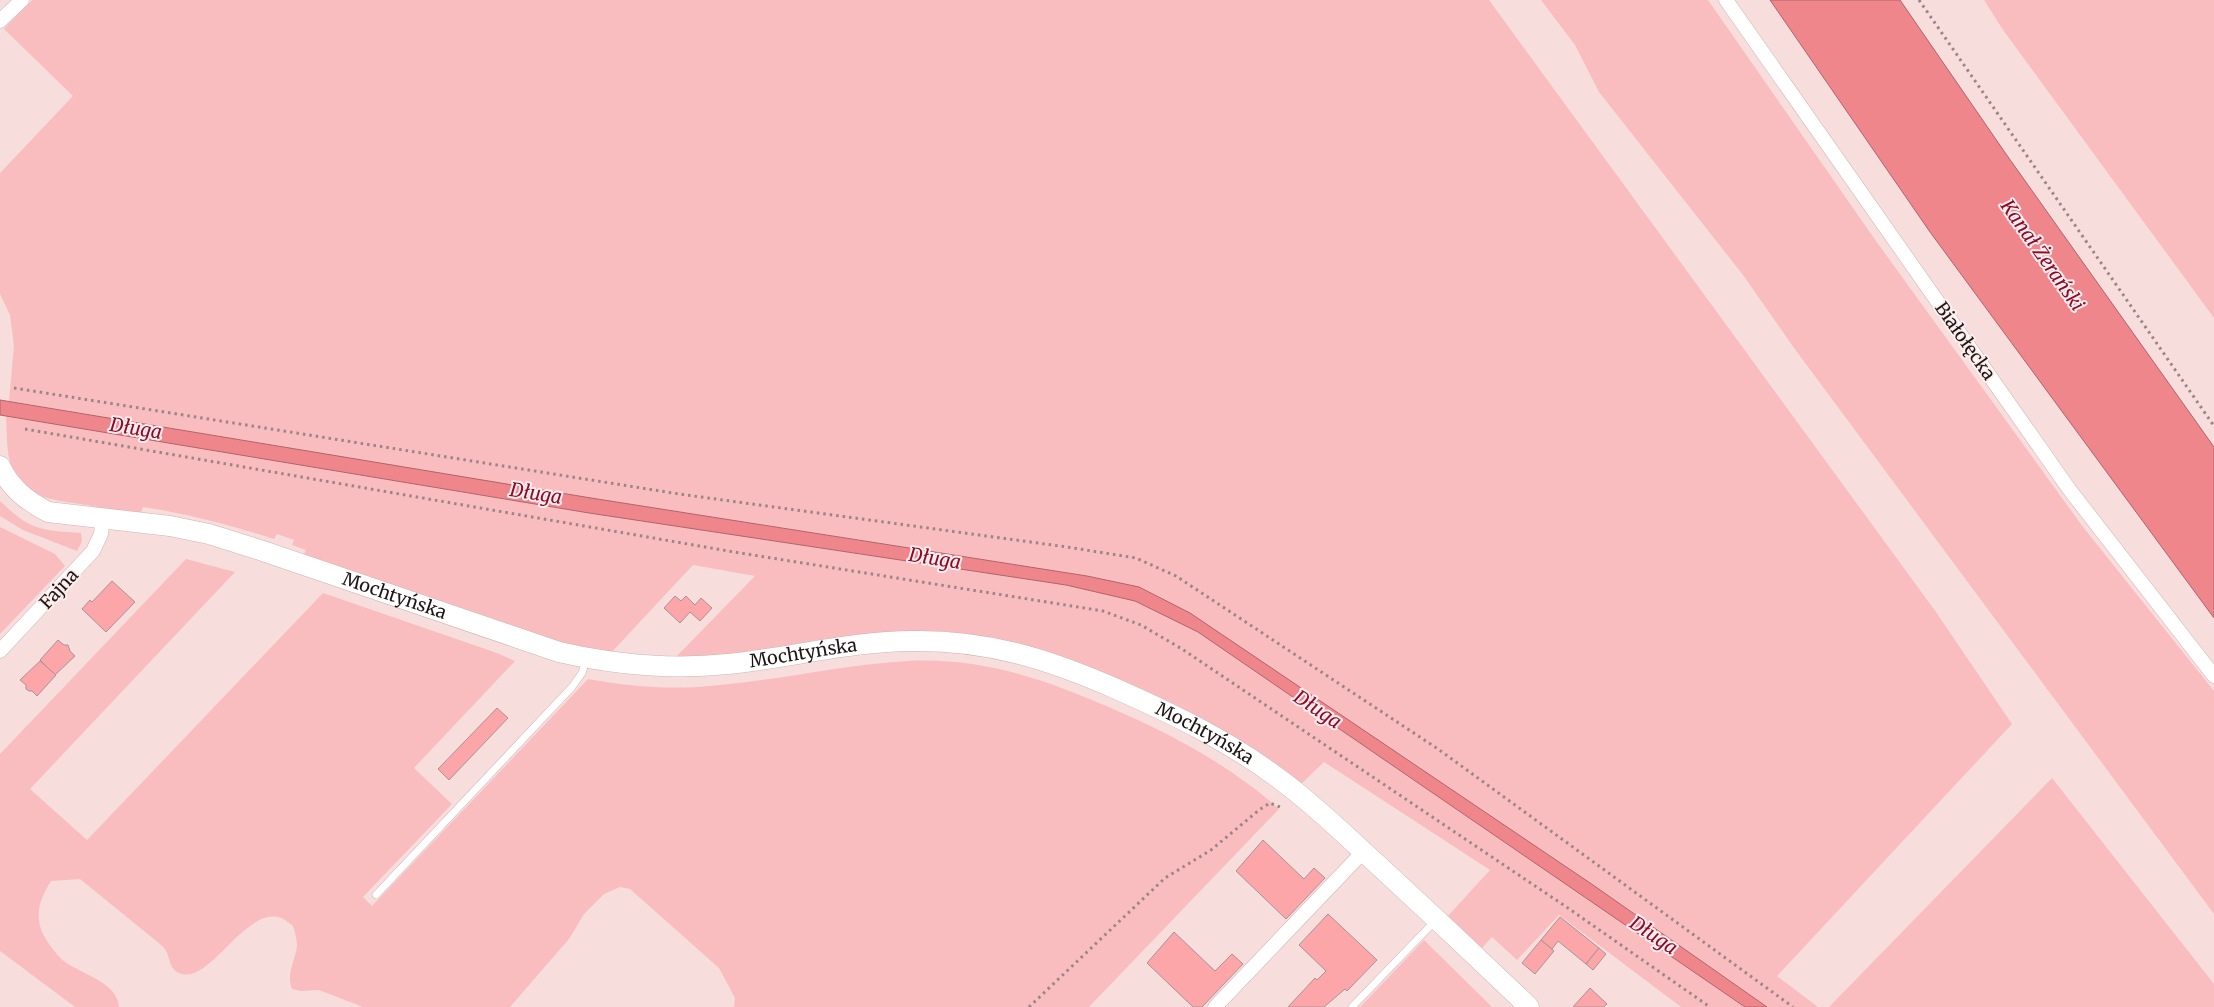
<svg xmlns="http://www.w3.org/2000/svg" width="2214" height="1007" font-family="Merriweather,serif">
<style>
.green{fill:#fabdbf}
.water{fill:#ef868c;stroke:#b06469}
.building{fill:#fda6a9;stroke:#ab9293}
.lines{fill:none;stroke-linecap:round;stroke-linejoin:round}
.lane-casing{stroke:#ceb4b5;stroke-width:8}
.street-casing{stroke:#ceb4b5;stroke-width:15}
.secondary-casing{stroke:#ceb4b5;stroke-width:21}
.path{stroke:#9a8687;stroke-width:3;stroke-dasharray:2.5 4;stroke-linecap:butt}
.lane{stroke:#fff;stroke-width:7}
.street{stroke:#fff;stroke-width:14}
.secondary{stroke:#fff;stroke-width:20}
.labels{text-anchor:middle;stroke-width:4;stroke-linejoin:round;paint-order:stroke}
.street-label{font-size:18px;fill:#1e1516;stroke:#feeded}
.water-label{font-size:19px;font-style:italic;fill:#8d092a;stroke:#feeded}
</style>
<rect width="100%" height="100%" fill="#f8dddd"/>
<g class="green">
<path d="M32 0H1489L1936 612 2012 724 1777 976 1818 1007H1767L1593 885 1256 658 1087 576 591 498 9 401 14 346 10 315 0 294V173L73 96 4 29Z"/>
<path d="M1541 0H1708L1876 241 2083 527 2214 691V914L1794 348 1743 275 1599 92 1575 45Z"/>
<path d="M1984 0H2214V318L2003 30Z"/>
<path d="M6 415 589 513 1066 585 1135 601 1198 632 1745 1007H1681L1559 915 1517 960 1492 937 1482 948 1447 917 1490 870 1324 762 1299 786 1055 654 813 644 672 661 755 576 693 565 609 655 560 643 303 556 306 550 292 545 294 540 277 534 274 539C231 525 188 514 143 507L140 515C122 512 105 509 87 505 61 501 23 499 12 469 6 452 7 433 6 415Z"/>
<path d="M0 501C31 531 40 530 81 533L82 541 77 551 23 530 0 516Z"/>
<path d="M0 527 55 554 65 566 0 634Z"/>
<path d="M186 559 235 572 30 789 87 840 323 593 497 653 515 661 414 768 452 804 363 897 372 906 588 679C627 686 669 690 709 686 775 681 841 665 907 661 982 657 1044 679 1111 708 1171 734 1230 765 1279 809L1089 1007H734L735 998 719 968 630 889 620 887 604 894 584 914 569 939 510 1007H363L319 990 301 991 292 989C286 973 295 962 297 946 297 940 295 932 293 926 290 924 285 919 281 918 245 905 209 987 179 973 169 969 170 958 166 951 164 947 159 943 155 940L80 879 51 881C38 902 33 919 47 941 52 948 58 957 65 962 82 974 118 983 119 1007H75L0 951V754Z"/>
<path d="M2052 778 2214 984V1007H1829Z"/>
<path d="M1424 940 1492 1007H1360Z"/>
</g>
<g class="water">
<path d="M1770 0H1900L2006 154 2214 447V618L1930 232Z"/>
<path d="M0 400 591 498 1087 576 1139 587 1190 613 1593 885 1767 1007H1745L1198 632 1135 601 1066 585 589 513 0 415Z"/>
</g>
<g class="building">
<path d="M112 581 135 602 106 632 82 609 90 600 92 602Z"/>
<path d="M675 596 681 601 686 596 695 605 701 598 712 608 700 621 690 612 680 623 664 608Z"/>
<path d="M58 640 64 645H68L70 651 75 656 55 675 40 660Z"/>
<path d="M40 661 56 675 37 696 32 691H29L26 689V685L20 680Z"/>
<path d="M497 708 508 718 449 780 438 769Z"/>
<path d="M1263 840 1304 879 1314 868 1325 878 1286 919 1236 871Z"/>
<path d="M1328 914 1377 960 1347 991 1345 989 1324 1007H1288L1315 978 1317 980 1326 971 1299 945Z"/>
<path d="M1560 917 1599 948 1586 964 1558 941 1552 949 1541 940Z"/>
<path d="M1174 932 1215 971 1232 954 1243 964 1202 1007H1193L1147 963Z"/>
<path d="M1541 940 1554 951 1535 974 1522 963Z"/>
<path d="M1599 948 1606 954 1593 970 1586 964Z"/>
<path d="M1590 988 1607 1004 1603 1007H1573Z"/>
</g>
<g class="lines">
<defs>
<g id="lane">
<path d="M376 895 572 687 582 673 586 660"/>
<path d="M1352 1007 1435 921"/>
</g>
<g id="street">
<path d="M1726 0 2069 489 2214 676"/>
<path d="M0 21 22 0"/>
<path d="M0 651 93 551 101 534 103 518"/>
<path d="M1215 1007 1363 852"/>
</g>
<g id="secondary">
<path id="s1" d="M0 466C10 488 27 501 48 512L170 526 209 534 260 550 559 652C616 665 670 670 728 664 789 658 852 641 913 641 987 640 1048 659 1114 688 1173 714 1231 742 1282 781 1316 806 1346 836 1377 864 1428 911 1479 959 1529 1007"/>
</g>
</defs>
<use href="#lane" class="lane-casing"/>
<use href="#street" class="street-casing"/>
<use href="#secondary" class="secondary-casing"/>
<g class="path">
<path d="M1919 0 2214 426"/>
<path d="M14 388 679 494 1067 547 1136 558 1176 576 1438 749 1793 1007"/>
<path d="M25 429 734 552 1103 611 1141 625 1182 649 1565 906 1710 1007"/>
<path d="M1029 1007 1165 878 1211 850 1259 810 1270 803 1280 807"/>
</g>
<use href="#lane" class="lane"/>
<use href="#street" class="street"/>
<use href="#secondary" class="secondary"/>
</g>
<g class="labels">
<g class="street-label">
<text transform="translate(1965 341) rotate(55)" y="6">Białołęcka</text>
<text transform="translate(59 589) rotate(-47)" y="6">Fajna</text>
<text dy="6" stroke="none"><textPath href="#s1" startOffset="426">Mochtyńska</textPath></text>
<text dy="6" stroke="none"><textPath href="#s1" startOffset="846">Mochtyńska</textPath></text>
<text dy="6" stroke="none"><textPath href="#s1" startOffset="1266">Mochtyńska</textPath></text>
</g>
<g class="water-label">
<text transform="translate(2043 255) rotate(55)" y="7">Kanał Żerański</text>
<text transform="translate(136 428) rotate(9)" y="7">Długa</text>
<text transform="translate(536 493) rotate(9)" y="7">Długa</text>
<text transform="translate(935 558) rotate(9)" y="7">Długa</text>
<text transform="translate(1318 709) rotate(34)" y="7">Długa</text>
<text transform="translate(1654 935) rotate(34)" y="7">Długa</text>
</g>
</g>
</svg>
